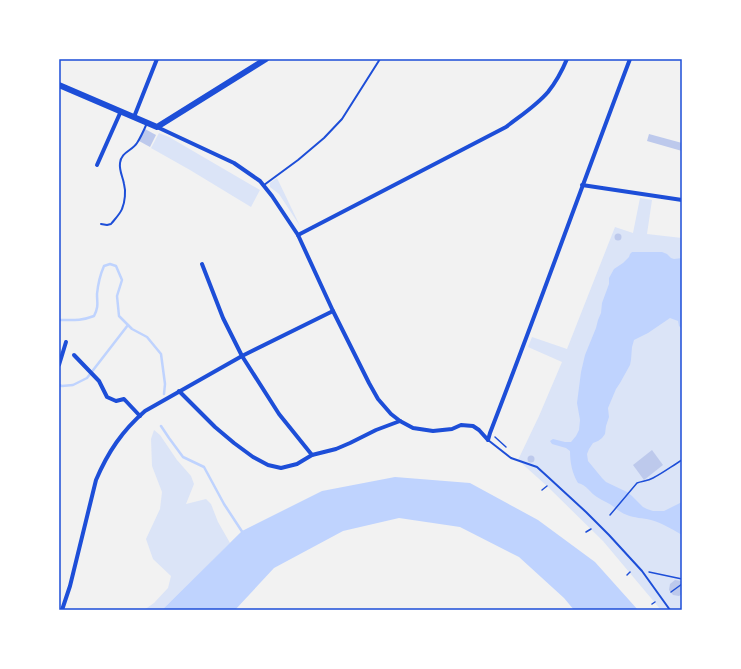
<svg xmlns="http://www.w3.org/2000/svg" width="741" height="669" font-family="'Exo 2',sans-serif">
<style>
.green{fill:#dbe4f7}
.water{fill:#bfd3fe}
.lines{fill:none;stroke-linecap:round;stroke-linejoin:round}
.stream{stroke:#bfd3fe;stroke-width:2.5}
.building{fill:#bdc9ec}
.path{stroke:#1d4ed8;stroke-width:1.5}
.service{stroke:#1d4ed8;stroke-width:2}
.minor{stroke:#1d4ed8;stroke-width:4}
.trunk{stroke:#1d4ed8;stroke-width:6}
.neatline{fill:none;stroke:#1d4ed8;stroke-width:1.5}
</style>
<rect width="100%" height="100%" fill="#f2f2f2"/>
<g class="green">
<path d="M159 133 169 137 260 190 251 207 190 170 151 148Z"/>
<path d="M277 178 300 226 279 194 270 187V183Z"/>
<path d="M640 198 652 200 647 234 682 238V610H661L603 541 547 486 518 460 539 416 562 362 528 347 532 337 567 349 615 227 633 233Z"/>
<path d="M154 430 160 435 177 460 191 476 194 484 186 504 206 499 211 504 218 522 230 543 162 610H144L154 603 168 588 171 576 153 559 146 539 160 509 162 492 152 466 151 439Z"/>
</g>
<g class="water">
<path d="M632 252H662L667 254 671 258 674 259 682 258V329L679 326 678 321 670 318 648 333 634 340 632 347 631 360 630 365 620 383 616 389 608 408 609 417 606 426 605 434 602 438 598 441 593 443 589 449 587 454 588 461 602 478 606 482 627 492 632 496 643 507 647 509 653 511H664L682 502V535C672 529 662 523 651 520 643 518 634 518 627 515 621 513 618 510 614 507 609 503 603 501 597 497 590 493 587 485 578 483 572 473 570 462 570 451L566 448 552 444 550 441 553 439 565 442H571L576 436 579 430 580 420 577 403 581 372 585 355 596 328 598 320 601 313 602 303 609 284V278L614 269 623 263 629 257 630 254Z"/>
<path d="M395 477 470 483 538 520 595 562 638 610H574L564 598 519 557 460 527 399 518 343 531 274 568 235 610H162L242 531 322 491Z"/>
</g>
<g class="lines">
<g class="stream">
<path d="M59 320C73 320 81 321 94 316 99 306 97 303 97 294 98 284 100 275 104 266L110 264 116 266 122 280 117 296 119 316 132 329 147 337 161 354 165 384 164 394"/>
<path d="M59 385 62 386 73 385 87 378 128 325"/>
<path d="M161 426 169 438 183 457 204 467 224 504 243 533"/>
</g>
</g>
<g class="building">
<path d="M145 129 156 135 150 147 139 141Z"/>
<path d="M649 134 682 143V151L647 141Z"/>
<circle cx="618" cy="237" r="3.5"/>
<path d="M652 450 663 465 644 480 633 465Z"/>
<circle cx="531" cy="459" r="3.5"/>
<path d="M675 580 682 581V594L679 596 673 595 669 590 670 584Z"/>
</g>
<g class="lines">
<g class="path">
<path d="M495 437 506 447"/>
<path d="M542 490 547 486"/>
<path d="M610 515 637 483C643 481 648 481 653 478 663 473 672 466 682 460"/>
<path d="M586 532 591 529"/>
<path d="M649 572 682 579"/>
<path d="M627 575 630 572"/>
<path d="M671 592 682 584"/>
<path d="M652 604 655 602"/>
</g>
<g class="service">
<path d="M264 185 298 160 324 138 342 119 380 59"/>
<path d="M101 224 107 225 111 224C115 219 120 214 122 209 125 202 126 191 124 184 123 177 119 171 120 163 121 152 132 151 137 143 141 137 144 130 147 123"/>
<path d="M488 440 511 458 537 467 548 477 586 512 609 535 642 571 670 610"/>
</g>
<g class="minor">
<path d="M134 117 157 59"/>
<path d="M157 127 234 163 260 181 272 196 298 235 333 311 369 383 378 399 391 414 400 421 413 428 433 431 452 429 461 425 473 426 479 430 488 440"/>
<path d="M97 165 121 111"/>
<path d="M582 185 682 200"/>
<path d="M298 235 506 127C520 116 536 106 548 92 556 82 562 71 567 59"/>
<path d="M202 264 223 318 242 356 279 414 312 455"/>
<path d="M74 355 99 381 107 397 116 401 124 399 140 416"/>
<path d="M59 365 66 342"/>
<path d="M179 391 215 427 234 443 253 457 268 465 281 468 297 464 312 455 336 449 350 443 376 430 400 421"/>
<path d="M488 440 490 433C538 309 583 183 630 59"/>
<path d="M62 610 70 586 96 480C108 452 122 431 145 411L242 356 333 311"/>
</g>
<path class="trunk" d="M59 85 157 127 266 59"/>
</g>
<rect width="741" height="669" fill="none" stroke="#ffffff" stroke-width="120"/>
<rect x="60" y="60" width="621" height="549" class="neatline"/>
</svg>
